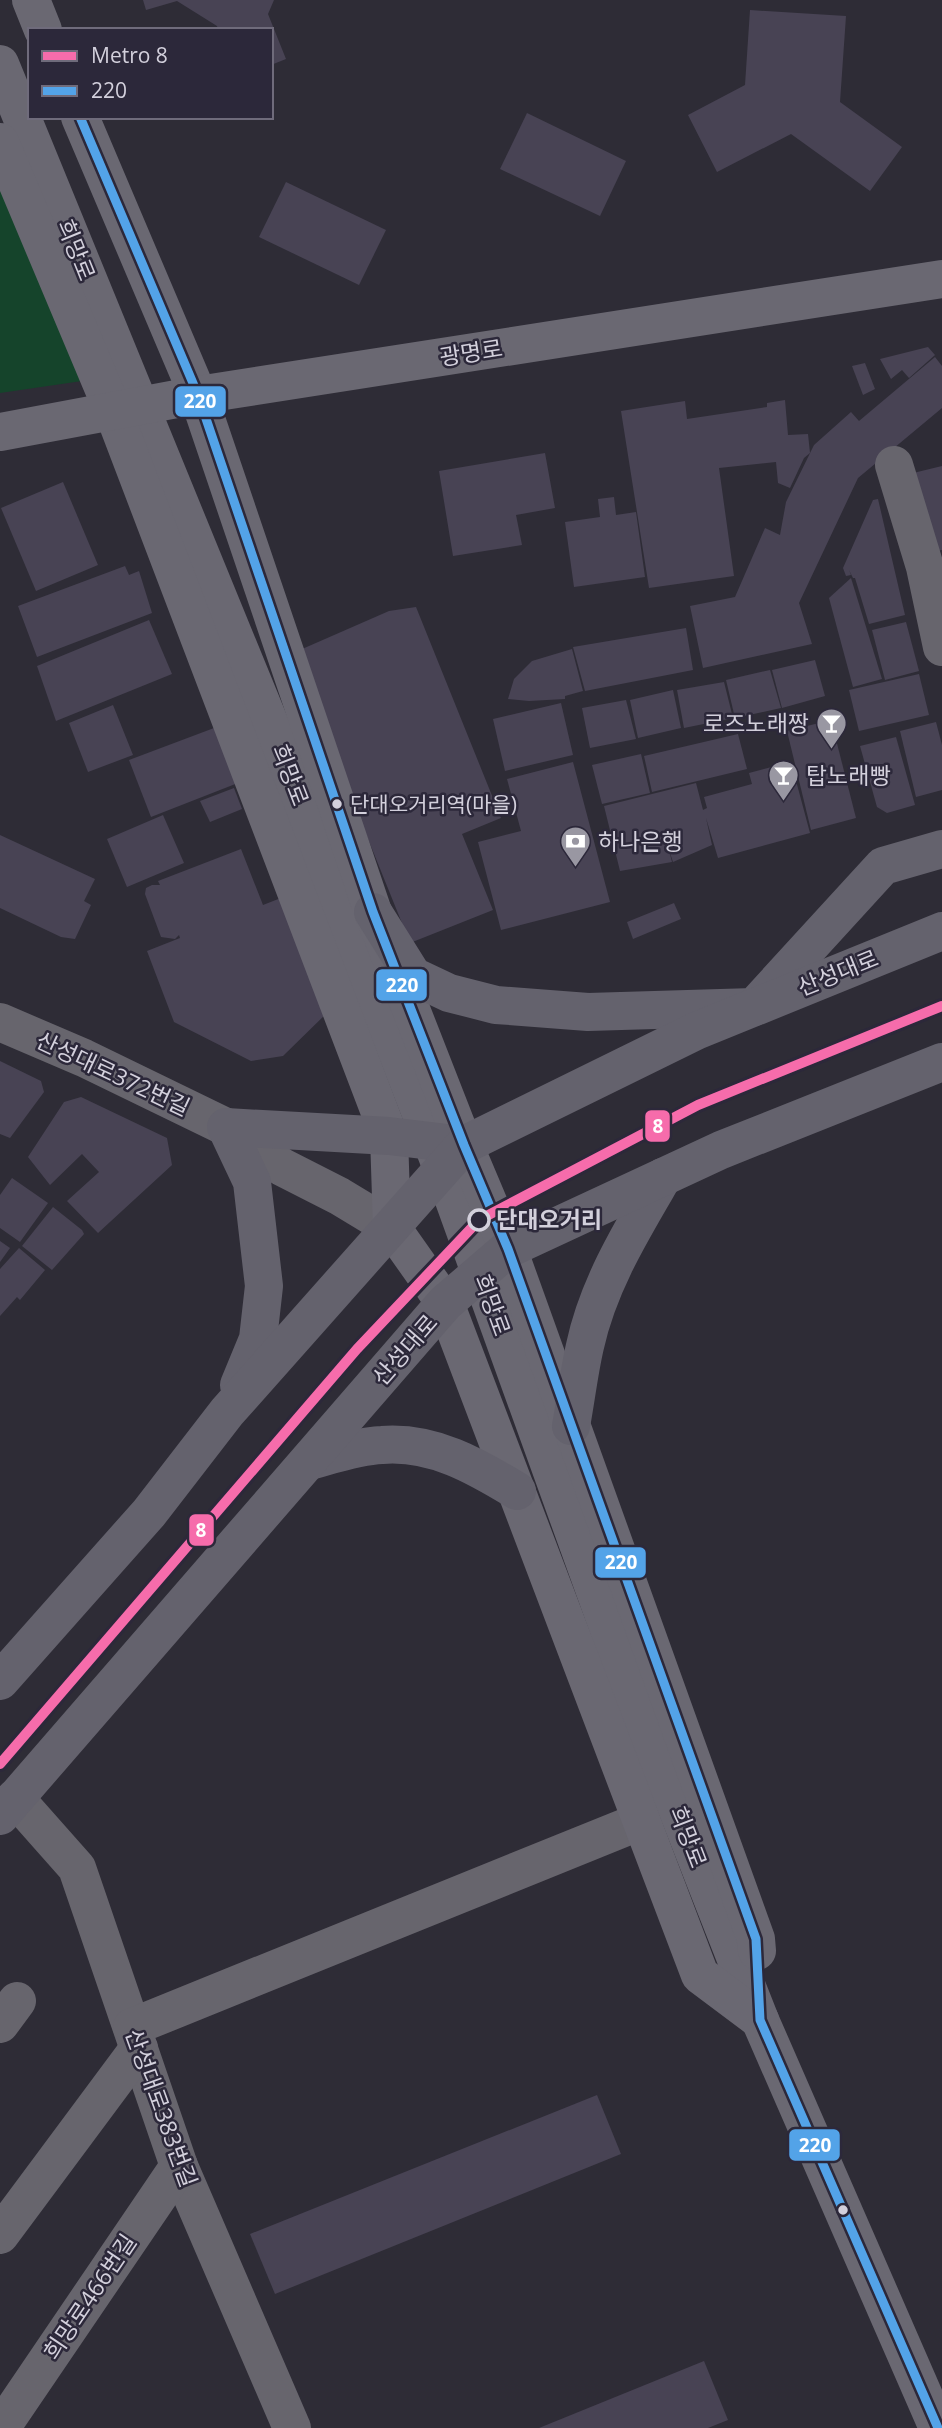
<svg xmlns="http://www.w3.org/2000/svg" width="942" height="2428" font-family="'Open Sans','Noto Sans KR',sans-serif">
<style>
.green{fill:#15442b}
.building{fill:#484354}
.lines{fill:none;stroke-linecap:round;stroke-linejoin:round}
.minor{stroke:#67656d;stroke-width:38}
.tertiary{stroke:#67656d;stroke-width:38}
.secondary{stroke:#6a6872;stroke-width:38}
.primary{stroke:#64626d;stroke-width:38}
.bus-1-casing{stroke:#2c283a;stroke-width:14}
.bus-1{stroke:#53a3e8;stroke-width:9}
.metro-1-casing{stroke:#2c283a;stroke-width:16}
.metro-1{stroke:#f66cab;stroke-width:10}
.bus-dot{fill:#d3d0dc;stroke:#2c283a;stroke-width:2.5}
.stop-dot{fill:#2c283a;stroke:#d3d0dc;stroke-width:3.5}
.labels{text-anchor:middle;stroke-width:5;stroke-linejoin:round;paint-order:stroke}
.bus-label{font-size:21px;fill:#d3d0dc;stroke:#2c283a;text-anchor:start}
.street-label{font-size:23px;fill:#d3d0dc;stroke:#2c283a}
.poi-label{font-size:23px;fill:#d3d0dc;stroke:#2c283a;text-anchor:start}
.stop-label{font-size:23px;font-weight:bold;fill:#d3d0dc;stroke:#2c283a;text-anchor:start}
.line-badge{stroke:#2c283a;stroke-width:2.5}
.badge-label{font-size:19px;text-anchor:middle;font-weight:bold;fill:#fff}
</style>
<rect width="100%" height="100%" fill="#2e2c36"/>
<path class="green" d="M0 179 89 380 0 393Z"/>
<g class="building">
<path d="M143 0H274L268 14 286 59 271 65V30H218L217 26 177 1 146 10Z"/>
<path d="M750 10 846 16 840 102 902 147 870 191 791 134 717 172 688 115 745 85Z"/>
<path d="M527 113 626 161 600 216 500 169Z"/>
<path d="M286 182 386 230 359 285 259 237Z"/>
<path d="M928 347 935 355 909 378 902 370 891 379 880 359Z"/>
<path d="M935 357 942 366V408L858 478 799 603 812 644 703 668 690 606 735 597 765 528 780 535 786 502 814 445 851 412 859 421Z"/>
<path d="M865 363 875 389 863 395 852 366Z"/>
<path d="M785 400 788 435 808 434 810 453 804 458 790 488 778 483 776 462 719 468 734 576 649 588 621 411 685 401 687 419 767 407V403Z"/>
<path d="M545 453 555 508 516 515 522 545 453 556 439 471Z"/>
<path d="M942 466V550L923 554 905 475Z"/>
<path d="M63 482 98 565 36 591 1 508Z"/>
<path d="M614 497 616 515 636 512 645 577 574 587 565 522 600 517 598 499Z"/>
<path d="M878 499 905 615 869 624 855 578H853L849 570 851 575 846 576 843 568 873 500Z"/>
<path d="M125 566 129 575 139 571 152 613 37 657 18 606Z"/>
<path d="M851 578 882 679 853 687 829 598Z"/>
<path d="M416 607 501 818 462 834 493 910 410 943 293 653 389 611Z"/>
<path d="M149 620 172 674 56 721 37 666Z"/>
<path d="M906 622 919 671 885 680 872 630Z"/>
<path d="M686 628 693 670 585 691 573 647Z"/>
<path d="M572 649 583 691 565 696V699L529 701 508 699 514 679 532 661Z"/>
<path d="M815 660 825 696 782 708 772 670Z"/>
<path d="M770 670 781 708 735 718 726 680Z"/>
<path d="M919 674 929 715 859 731 849 690Z"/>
<path d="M724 682 733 718 684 728 677 690Z"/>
<path d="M673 690 681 728 638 738 630 700Z"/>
<path d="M626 700 636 739 590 748 582 708Z"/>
<path d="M561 703 573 755 505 771 493 719Z"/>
<path d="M113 705 133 755 88 772 69 723Z"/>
<path d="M831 720 856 818 811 830 787 731Z"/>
<path d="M936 722 942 745V790L916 797 900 731Z"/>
<path d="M222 725 243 781 151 817 129 760Z"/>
<path d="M738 734 747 769 652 792 644 756Z"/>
<path d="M896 737 915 805 887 813 877 807 860 746Z"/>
<path d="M641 754 650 793 602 804 592 765Z"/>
<path d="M573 762 610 902 501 930 478 842 521 831 507 779Z"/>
<path d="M791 762 810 833 718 858 706 818 712 845 673 862 669 850 672 862 620 871 604 806 696 783 703 810 707 808 704 797 752 784 749 773Z"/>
<path d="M234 788 242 809 210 822 200 801Z"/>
<path d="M163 815 184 863 127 887 107 839Z"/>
<path d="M0 835 95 879 84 901 91 905 75 939 61 937 0 908Z"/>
<path d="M241 849 263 905 286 896 331 1009 283 1056 251 1061 174 1022 147 951 180 938 179 935 175 939 161 937 145 894 146 888 152 885H160L158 881Z"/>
<path d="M674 903 681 919 633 939 627 922Z"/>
<path d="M0 1061 41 1081 44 1092 10 1138 0 1134Z"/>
<path d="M81 1097 167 1138 172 1165 98 1233 67 1201 99 1172 82 1154 50 1185 28 1157 64 1102Z"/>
<path d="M12 1178 48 1203 20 1242 0 1228V1195Z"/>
<path d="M53 1207 82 1230 84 1234 52 1270 22 1246Z"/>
<path d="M0 1241 10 1248 0 1262Z"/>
<path d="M19 1248 45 1270 20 1300 17 1297 0 1316V1269Z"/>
<path d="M597 2095 621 2154 275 2294 250 2234Z"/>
<path d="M704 2361 728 2420 708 2428H539Z"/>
</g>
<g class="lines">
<g class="minor">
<path d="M894 465 925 567 942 647"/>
<path d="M15 1798 77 1868 179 2166 292 2428"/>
<path d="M0 2024 17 2001"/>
<path d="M132 2027 641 1821"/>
<path d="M0 2235 139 2048"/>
<path d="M1 2428 179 2166"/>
</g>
<path class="tertiary" d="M0 1022 84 1058 226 1127 282 1167 339 1196 392 1228"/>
<g class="secondary">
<path d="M31 0 43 30"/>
<path d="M0 64 272 729 450 1189 635 1702 760 2020 938 2428"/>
<path d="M80 117 198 395 373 912 464 1145 508 1249 756 1939 757 1951"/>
<path d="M0 142 113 411 389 1136 392 1228 445 1303 700 1975 760 2020"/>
<path d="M0 432 198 395 942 279"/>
</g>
<g class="primary">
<path d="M373 912 413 976 449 993 496 1005 588 1012 754 1007 883 866 942 849"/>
<path d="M239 1385 258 1339 264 1286 252 1182 226 1127 389 1136 464 1145"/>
<path d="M571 1426C576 1399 579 1372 585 1346 598 1285 632 1230 663 1177"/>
<path d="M309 1461C332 1455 358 1446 382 1445 433 1441 476 1466 517 1491"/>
<path d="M0 1681 149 1513 227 1412 464 1145 696 1031 942 931"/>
<path d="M0 1816 445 1303 508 1249 721 1150 942 1062"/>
</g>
<defs>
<path id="bus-1" d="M80 117 198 395 373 912 464 1145 508 1249 756 1939 760 2020 938 2428"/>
</defs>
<use href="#bus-1" class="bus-1-casing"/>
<use href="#bus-1" class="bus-1"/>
<defs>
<path id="metro-1" d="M0 1764 357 1349 479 1220 698 1105 942 1006"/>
</defs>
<use href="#metro-1" class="metro-1-casing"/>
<use href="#metro-1" class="metro-1"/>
</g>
<defs>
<symbol id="bar-pin" viewBox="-11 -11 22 30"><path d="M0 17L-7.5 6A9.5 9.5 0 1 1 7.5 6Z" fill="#9997a2" stroke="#2c283a"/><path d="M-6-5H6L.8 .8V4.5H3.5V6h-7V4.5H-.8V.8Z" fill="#fff"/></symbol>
<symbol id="bank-pin" viewBox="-11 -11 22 30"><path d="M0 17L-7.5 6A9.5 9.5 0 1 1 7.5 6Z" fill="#9997a2" stroke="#2c283a"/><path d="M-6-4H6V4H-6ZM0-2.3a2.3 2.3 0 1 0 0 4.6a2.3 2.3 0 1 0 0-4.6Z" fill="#fff"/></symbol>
</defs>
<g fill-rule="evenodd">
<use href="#bar-pin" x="814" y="706" width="35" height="47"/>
<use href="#bar-pin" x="766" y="758" width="35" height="47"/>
<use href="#bank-pin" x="558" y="824" width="35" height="47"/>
</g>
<g class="bus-dot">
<circle cx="337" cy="804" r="6"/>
<circle cx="843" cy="2210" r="6"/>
</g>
<circle class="stop-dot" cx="479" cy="1220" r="10"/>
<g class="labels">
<g class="bus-label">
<text x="350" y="812">단대오거리역(마을)</text>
</g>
<g class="street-label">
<text transform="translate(76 250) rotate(68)" y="8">희망로</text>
<text transform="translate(471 353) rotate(-9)" y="8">광명로</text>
<text transform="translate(290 775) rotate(69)" y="8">희망로</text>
<text transform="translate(838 973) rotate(-22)" y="8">산성대로</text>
<text transform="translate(113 1074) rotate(25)" y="8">산성대로372번길</text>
<text transform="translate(492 1305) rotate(70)" y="8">희망로</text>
<text transform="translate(405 1350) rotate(-49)" y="8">산성대로</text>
<text transform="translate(688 1837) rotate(69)" y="8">희망로</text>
<text transform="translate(161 2108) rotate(70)" y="8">산성대로383번길</text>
<text transform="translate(90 2297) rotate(-56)" y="8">희망로466번길</text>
</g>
<g class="poi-label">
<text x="809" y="732" text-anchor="end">로즈노래짱</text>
<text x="806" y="784">탑노래빵</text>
<text x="598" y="850">하나은행</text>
</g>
<g class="stop-label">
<text x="496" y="1228">단대오거리</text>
</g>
</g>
<g class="line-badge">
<rect x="174" y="385" width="53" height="33" rx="7" fill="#53a3e8"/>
<rect x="375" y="968" width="53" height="34" rx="7" fill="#53a3e8"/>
<rect x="644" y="1109" width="27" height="34" rx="7" fill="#f66cab"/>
<rect x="188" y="1513" width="27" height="34" rx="7" fill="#f66cab"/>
<rect x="594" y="1546" width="53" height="33" rx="7" fill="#53a3e8"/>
<rect x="788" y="2128" width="53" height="34" rx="7" fill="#53a3e8"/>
</g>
<g class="badge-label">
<text x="200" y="408">220</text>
<text x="402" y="992">220</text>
<text x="658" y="1133">8</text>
<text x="201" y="1537">8</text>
<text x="621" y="1569">220</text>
<text x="815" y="2152">220</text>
</g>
<rect x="28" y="28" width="245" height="91" fill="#2c283a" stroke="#6f6b7b" stroke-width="2"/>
<rect x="42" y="51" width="35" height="10" fill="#f66cab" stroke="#6f6b7b" stroke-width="2"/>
<text x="91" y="63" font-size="21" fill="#d3d0dc">Metro 8</text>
<rect x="42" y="86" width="35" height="10" fill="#53a3e8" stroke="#6f6b7b" stroke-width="2"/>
<text x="91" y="98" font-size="21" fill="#d3d0dc">220</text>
</svg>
